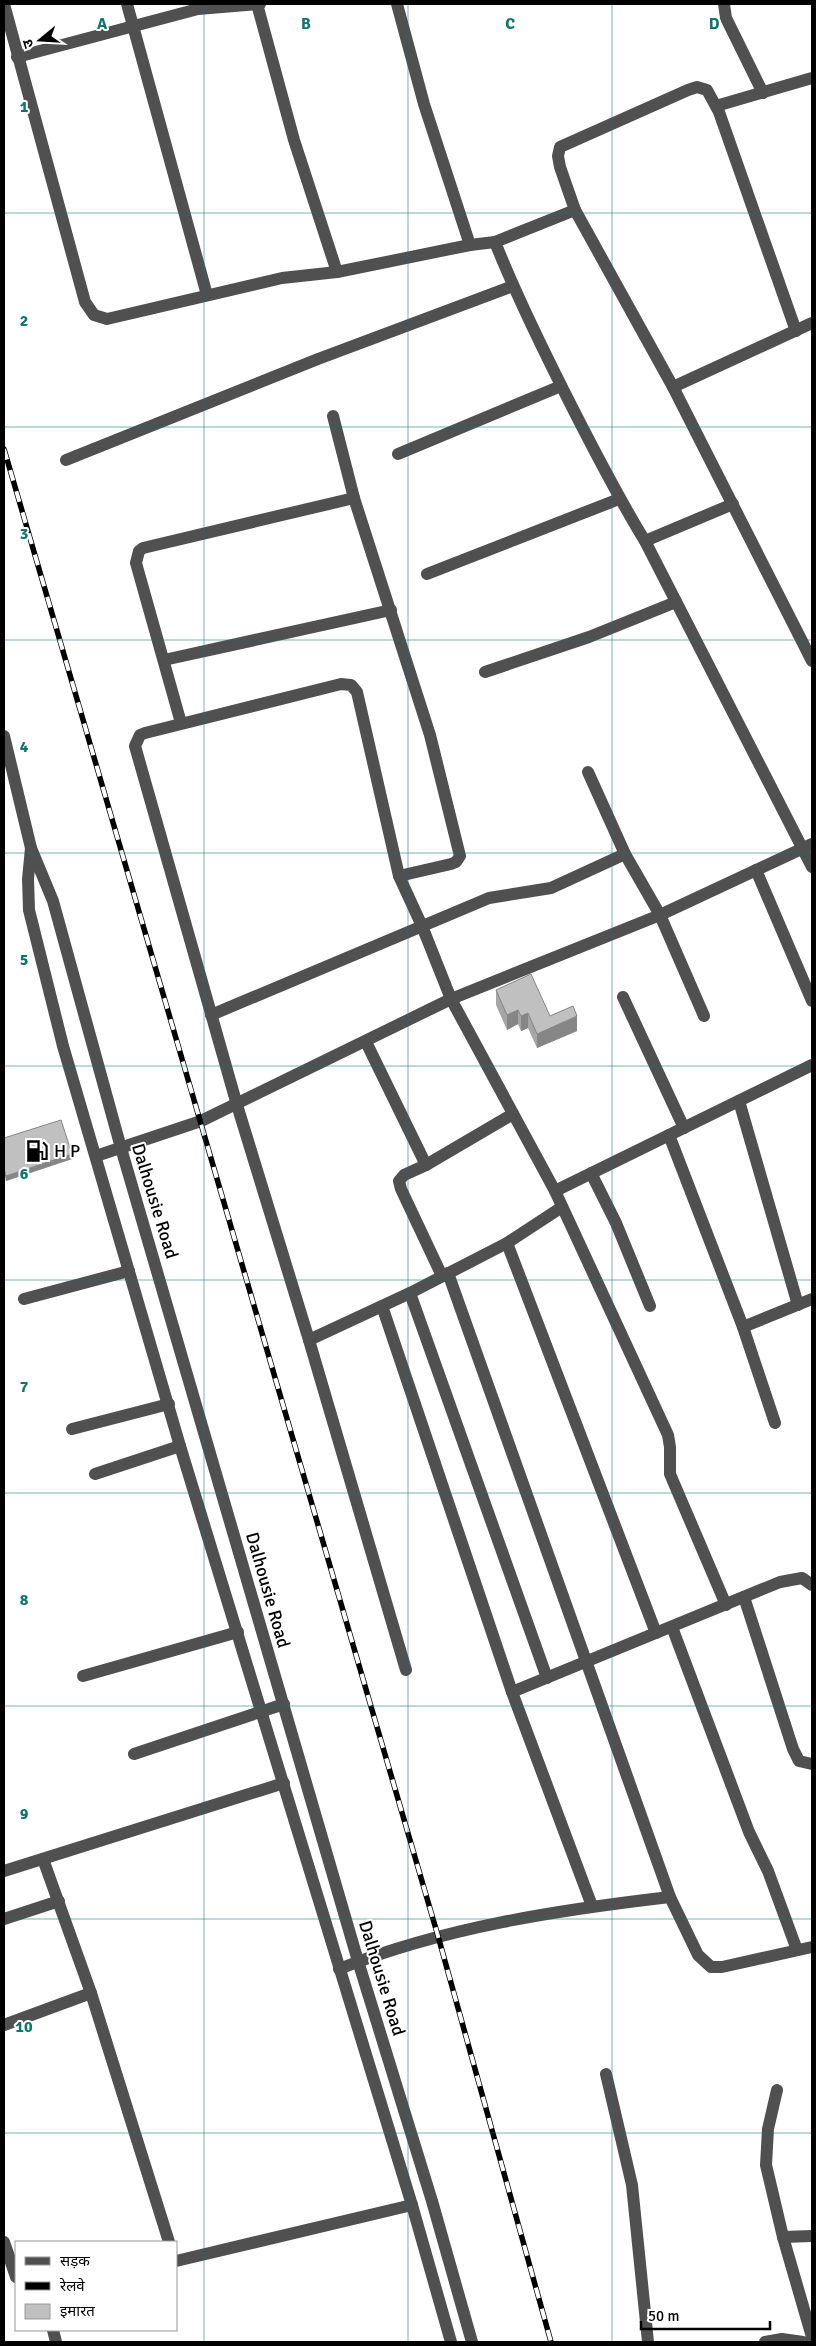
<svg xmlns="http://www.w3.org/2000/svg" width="816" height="2346" font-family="Signika,'Noto Sans Devanagari',sans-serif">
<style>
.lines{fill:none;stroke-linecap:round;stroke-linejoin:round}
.minor{stroke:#505050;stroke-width:12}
.rail-casing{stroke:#000;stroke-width:5.5}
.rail{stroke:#fff;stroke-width:4;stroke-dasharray:11;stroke-linecap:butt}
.wall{fill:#a5a5a5}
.shaded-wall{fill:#868686}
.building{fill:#c0c0c0;stroke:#868686}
.grid{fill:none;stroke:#0f766e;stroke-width:1;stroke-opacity:0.55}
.labels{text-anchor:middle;stroke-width:4;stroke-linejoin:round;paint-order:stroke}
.poi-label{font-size:18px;fill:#000;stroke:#fff;text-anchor:start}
.street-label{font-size:18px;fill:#000;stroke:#fff}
.grid-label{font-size:16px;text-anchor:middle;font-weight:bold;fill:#0f766e;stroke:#fff;stroke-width:4;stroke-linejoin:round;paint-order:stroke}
</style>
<rect width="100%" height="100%" fill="#fff"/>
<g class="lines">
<g class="minor">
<path d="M4 4 85 302 94 315 107 319 282 278 337 272 470 245 495 242"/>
<path d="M127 4 207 295"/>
<path d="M257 4 294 140 337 272"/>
<path d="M397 4 424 104 470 245"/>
<path d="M724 4 726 18 763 93"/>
<path d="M17 57 198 9 260 4"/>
<path d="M716 106 812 78"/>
<path d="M575 210 495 242C518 300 546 356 574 411 597 456 619 499 645 541L812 867"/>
<path d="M796 331 719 112 707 90 697 87 688 90 560 147 558 156 560 167 575 210 673 387 812 661"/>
<path d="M673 387 812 323"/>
<path d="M333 416 354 498 430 735 460 856 456 862 451 864 399 876"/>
<path d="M398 454 561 386"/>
<path d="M66 460 318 359 513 286"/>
<path d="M645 541 733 504"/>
<path d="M427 574 619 499"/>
<path d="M164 660 391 610"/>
<path d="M485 672 589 637 676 602"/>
<path d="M181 723 136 563 139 551 143 548 354 498"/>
<path d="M4 736 31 848 53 901 121 1148 358 1961 432 2201 472 2342"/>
<path d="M588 772 625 854 660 915 704 1016"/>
<path d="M31 848 28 879 29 910 63 1046 180 1446 412 2205 451 2342"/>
<path d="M756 870 812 1001"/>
<path d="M623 997 684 1128"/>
<path d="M211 1015 489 898 551 888 625 854"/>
<path d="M366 1042 426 1165"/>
<path d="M739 1101 798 1305"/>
<path d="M669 1135 743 1327 775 1423"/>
<path d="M96 1156 201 1121 451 999 660 915 812 844"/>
<path d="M591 1173 616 1223 650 1306"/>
<path d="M555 1191 812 1065"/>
<path d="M507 1243 656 1633"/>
<path d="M448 1273 670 1897 698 1955 711 1967H722L812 1947"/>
<path d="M442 1276 401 1189 399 1181 404 1175 426 1165 513 1114"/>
<path d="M410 1293 547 1678"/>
<path d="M24 1299 129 1271"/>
<path d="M382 1306 512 1692 592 1906"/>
<path d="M743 1327 812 1299"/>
<path d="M309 1340 410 1293 507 1243 562 1207"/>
<path d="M72 1429 169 1404"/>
<path d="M95 1474 180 1446"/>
<path d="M744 1597 793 1749 799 1761 812 1764"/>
<path d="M672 1627 749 1832 768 1871 797 1950"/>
<path d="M406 1670 309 1340 237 1105 135 746 140 735 145 733 341 684 351 685 357 692 399 876 422 926 451 999 555 1191 668 1435 670 1447V1474L726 1605"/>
<path d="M83 1676 238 1632"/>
<path d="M512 1692 780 1582 802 1578 812 1585"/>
<path d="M134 1754 284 1704"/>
<path d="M43 1859 91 1993 169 2242"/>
<path d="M4 1871 284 1783"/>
<path d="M4 1919 59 1901"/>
<path d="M339 1969C445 1927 558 1910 670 1897"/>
<path d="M4 2025 91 1993"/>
<path d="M606 2074 632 2185 648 2342"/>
<path d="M777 2090 768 2129 766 2165 783 2237 812 2337"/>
<path d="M783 2237 812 2236"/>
<path d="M4 2242 16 2277"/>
<path d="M176 2261 412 2205"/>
<path d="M53 2330 56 2342"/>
<path d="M765 2342 782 2339 803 2342"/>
</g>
<defs>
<path id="rail" d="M4 449 438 1936 551 2342"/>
</defs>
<use href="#rail" class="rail-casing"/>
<use href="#rail" class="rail"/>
</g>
<g class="wall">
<path d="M496 990 550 1016 577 1031 537 1048 528 1028 521 1031 518 1024 507 1030 496 1005Z"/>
<path d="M4 1138 72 1159 6 1181 4 1174Z"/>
</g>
<g class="shaded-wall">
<path d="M518 1010V1024L507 1030V1015Z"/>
<path d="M528 1013V1028L521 1031V1016Z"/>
<path d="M577 1016V1031L537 1048V1034Z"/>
<path d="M72 1154V1159L6 1181V1176Z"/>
</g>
<g class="building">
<path d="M531 974 550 1016 573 1006 577 1016 537 1034 528 1013 521 1016 518 1010 507 1015 496 990Z"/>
<path d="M61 1120 72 1154 6 1176 4 1169V1138Z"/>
</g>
<path class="grid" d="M204 4V2342M408 4V2342M612 4V2342M4 213H812M4 427H812M4 640H812M4 853H812M4 1066H812M4 1280H812M4 1493H812M4 1706H812M4 1919H812M4 2133H812"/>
<defs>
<symbol id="fuel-bare" viewBox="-9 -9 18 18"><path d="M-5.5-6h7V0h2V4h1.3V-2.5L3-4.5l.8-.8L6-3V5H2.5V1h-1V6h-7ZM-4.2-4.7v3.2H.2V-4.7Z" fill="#000" stroke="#fff" stroke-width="2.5" paint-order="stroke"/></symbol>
</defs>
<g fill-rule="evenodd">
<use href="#fuel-bare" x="21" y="1135" width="32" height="32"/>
</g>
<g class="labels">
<g class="poi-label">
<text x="54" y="1157">H P</text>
</g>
<g class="street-label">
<text transform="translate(155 1201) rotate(73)" y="6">Dalhousie Road</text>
<text transform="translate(268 1590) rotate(74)" y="6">Dalhousie Road</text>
<text transform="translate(382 1978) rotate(73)" y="6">Dalhousie Road</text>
</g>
</g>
<g class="grid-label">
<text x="102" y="29">A</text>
<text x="306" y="29">B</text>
<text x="510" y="29">C</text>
<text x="714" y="29">D</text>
<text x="24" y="112">1</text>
<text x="24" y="326">2</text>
<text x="24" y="539">3</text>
<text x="24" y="752">4</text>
<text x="24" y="965">5</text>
<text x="24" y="1179">6</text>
<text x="24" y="1392">7</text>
<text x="24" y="1605">8</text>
<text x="24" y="1819">9</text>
<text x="24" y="2032">10</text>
</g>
<rect width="816" height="2346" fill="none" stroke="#000000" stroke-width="10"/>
<rect x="15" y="2241" width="162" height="90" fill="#ffffff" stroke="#999999"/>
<rect x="25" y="2257" width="25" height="8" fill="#505050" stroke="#999999"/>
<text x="60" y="2266" font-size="15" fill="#000000">सड़क</text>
<rect x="25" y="2282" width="25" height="8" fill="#000000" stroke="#999999"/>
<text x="60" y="2291" font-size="15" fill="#000000">रेलवे</text>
<rect x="25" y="2304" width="25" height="15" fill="#c0c0c0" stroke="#999999"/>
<text x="60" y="2316" font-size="15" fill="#000000">इमारत</text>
<g transform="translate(40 40) rotate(252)" stroke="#ffffff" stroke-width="4" paint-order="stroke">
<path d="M0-4L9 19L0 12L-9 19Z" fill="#000000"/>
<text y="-8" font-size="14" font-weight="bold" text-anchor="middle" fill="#000000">उ</text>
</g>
<path d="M641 2321v8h129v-8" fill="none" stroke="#000000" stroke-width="2.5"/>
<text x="648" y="2321" font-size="15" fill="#000000" stroke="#ffffff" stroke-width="4" paint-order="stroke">50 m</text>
</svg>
